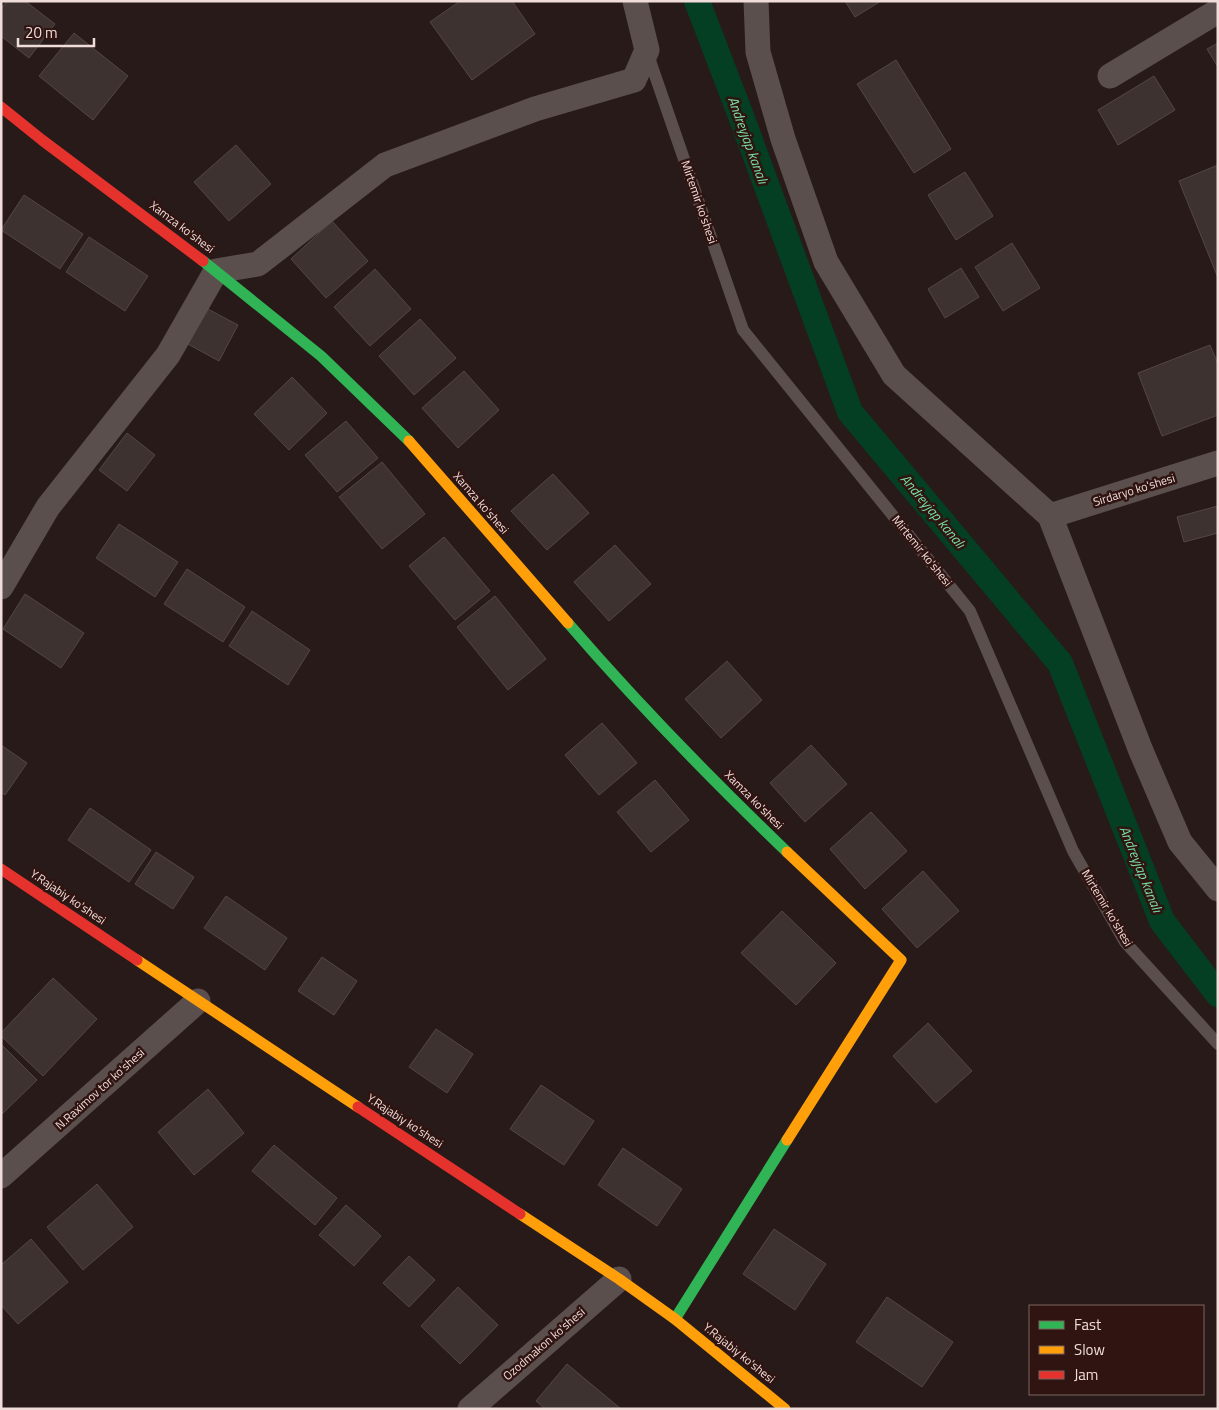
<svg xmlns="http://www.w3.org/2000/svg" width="1219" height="1410" font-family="'Titillium Web',sans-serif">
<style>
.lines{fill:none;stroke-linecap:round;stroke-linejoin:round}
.canal{stroke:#043e23;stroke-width:26}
.building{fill:#3e3230;stroke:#534644}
.lane{stroke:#5a4f4d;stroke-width:12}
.street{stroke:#5a4f4d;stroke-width:25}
.fast{stroke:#30b455;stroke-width:11}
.slow{stroke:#ff9f0a;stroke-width:11}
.jam{stroke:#e5322d;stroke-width:11}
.labels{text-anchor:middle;stroke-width:5;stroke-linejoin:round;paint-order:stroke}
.street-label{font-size:12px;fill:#f0dcd9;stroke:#2f1411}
.water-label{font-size:14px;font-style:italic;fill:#78e1a4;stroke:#2f1411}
</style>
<rect width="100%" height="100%" fill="#281a18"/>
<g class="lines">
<path class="canal" d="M697 1 741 116 850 412 1060 663 1162 921 1218 994"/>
</g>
<g class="building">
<path d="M7 1H25L55 24 29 58 1 36V9Z"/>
<path d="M460 1H512L535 34 472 80 430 22Z"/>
<path d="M845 1H881L855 17Z"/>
<path d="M74 33 128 76 93 120 39 76Z"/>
<path d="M1218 43V67L1207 49Z"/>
<path d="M896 60 951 149 914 173 857 84Z"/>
<path d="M1154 76 1175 110 1118 145 1098 110Z"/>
<path d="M236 145 271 184 229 221 194 182Z"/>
<path d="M1218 165V278L1179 181Z"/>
<path d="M965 172 993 216 956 240 928 195Z"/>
<path d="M24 195 83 234 60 269 1 230Z"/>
<path d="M332 221 368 261 326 298 291 259Z"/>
<path d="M89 237 148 276 125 311 66 272Z"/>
<path d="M1012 243 1040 288 1003 311 975 267Z"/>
<path d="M961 268 979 297 945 318 928 289Z"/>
<path d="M375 269 411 309 370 346 334 307Z"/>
<path d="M206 308 238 325 219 361 186 343Z"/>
<path d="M420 319 456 358 414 395 379 356Z"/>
<path d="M1210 345 1218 364V415L1162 436 1138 373Z"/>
<path d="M464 371 499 410 458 448 422 408Z"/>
<path d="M292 377 327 413 289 450 254 414Z"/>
<path d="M346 421 378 458 337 492 305 455Z"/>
<path d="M127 433 155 455 127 491 99 470Z"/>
<path d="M382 462 425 514 382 549 339 497Z"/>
<path d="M553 474 589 513 547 550 511 511Z"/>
<path d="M1218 506V533L1184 542 1177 517Z"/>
<path d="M119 524 178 562 155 597 96 558Z"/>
<path d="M444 537 490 591 455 620 409 566Z"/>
<path d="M615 545 651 584 609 621 574 582Z"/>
<path d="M187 569 245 607 223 642 164 604Z"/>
<path d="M25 594 84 633 61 668 3 629Z"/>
<path d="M495 596 546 659 508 690 457 627Z"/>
<path d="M252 611 310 650 288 685 229 646Z"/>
<path d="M727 661 762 700 721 738 685 699Z"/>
<path d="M602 723 637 763 599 795 565 755Z"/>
<path d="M1 745 27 763 5 795 1 792Z"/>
<path d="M811 745 847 784 805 822 770 783Z"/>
<path d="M655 780 689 820 651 852 617 812Z"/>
<path d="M90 808 151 850 129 882 68 840Z"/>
<path d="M871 812 907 851 865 889 830 849Z"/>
<path d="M156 852 194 877 173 909 135 884Z"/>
<path d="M923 871 959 911 917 948 882 909Z"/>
<path d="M226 896 287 938 265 970 204 928Z"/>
<path d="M782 911 836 963 796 1005 741 953Z"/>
<path d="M322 957 357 981 334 1015 298 991Z"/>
<path d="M53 978 97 1019 43 1076 1 1036V1033Z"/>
<path d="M928 1023 972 1071 936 1103 893 1056Z"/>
<path d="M436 1029 473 1054 447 1093 409 1067Z"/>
<path d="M1 1044 37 1080 1 1115Z"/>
<path d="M541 1085 594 1121 564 1165 510 1129Z"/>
<path d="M208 1089 244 1133 194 1175 158 1132Z"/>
<path d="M274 1145 337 1198 315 1225 252 1171Z"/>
<path d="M623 1148 682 1189 657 1226 598 1185Z"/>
<path d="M97 1184 133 1227 83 1270 47 1227Z"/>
<path d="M346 1205 381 1236 354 1266 319 1235Z"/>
<path d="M774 1229 826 1264 795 1310 743 1274Z"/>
<path d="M31 1239 68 1282 18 1324 1 1305V1265Z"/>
<path d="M409 1256 435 1280 409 1307 383 1283Z"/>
<path d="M458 1287 498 1325 460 1364 421 1326Z"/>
<path d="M887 1297 953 1342 922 1387 856 1342Z"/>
<path d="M567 1364 621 1409H545L536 1401Z"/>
</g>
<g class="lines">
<path class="lane" d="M647 52 743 330 970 611 1073 851 1125 942 1218 1044"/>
<g class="street">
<path d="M756 1 758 52 783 139 826 262 894 375 1050 516 1141 751 1180 842 1218 889"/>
<path d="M1110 76 1218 11"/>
<path d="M1050 516 1218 463"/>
<path d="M1 587 48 507 168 355 216 271 258 264 385 165 535 109 634 80 647 50 635 1"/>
<path d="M1 1176 198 1001"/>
<path d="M470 1409 619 1279"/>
</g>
<g class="fast">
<path d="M203 261 321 356 409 441"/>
<path d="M568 623C637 703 711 779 787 852"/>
<path d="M675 1319 787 1140"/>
</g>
<g class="slow">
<path d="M409 441 568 623"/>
<path d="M787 852 901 960 787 1140"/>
<path d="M137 960 358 1107"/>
<path d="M520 1214 619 1279 675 1319 785 1409"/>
</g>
<g class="jam">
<path d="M1 107 42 140 203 261"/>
<path d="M1 869 137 960"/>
<path d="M358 1107 520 1214"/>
</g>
</g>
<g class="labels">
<g class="street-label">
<text transform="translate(699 202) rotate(71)" y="4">Mirtemir ko'shesi</text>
<text transform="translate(182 227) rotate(37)" y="4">Xamza ko'shesi</text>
<text transform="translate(1134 490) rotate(-17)" y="4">Sirdaryo ko'shesi</text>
<text transform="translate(481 503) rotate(49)" y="4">Xamza ko'shesi</text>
<text transform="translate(922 551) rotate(51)" y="4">Mirtemir ko'shesi</text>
<text transform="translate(754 800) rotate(45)" y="4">Xamza ko'shesi</text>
<text transform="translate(68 897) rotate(34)" y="4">Y.Rajabiy ko'shesi</text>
<text transform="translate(1107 908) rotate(59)" y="4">Mirtemir ko'shesi</text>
<text transform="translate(100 1089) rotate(-42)" y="4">N.Raximov tor ko'shesi</text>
<text transform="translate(405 1121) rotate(33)" y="4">Y.Rajabiy ko'shesi</text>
<text transform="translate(544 1344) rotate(-41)" y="4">Ozodmakon ko'shesi</text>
<text transform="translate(739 1353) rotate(39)" y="4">Y.Rajabiy ko'shesi</text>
</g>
<g class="water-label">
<text transform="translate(748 140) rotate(70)" y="5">Andreyjap kanalı</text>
<text transform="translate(933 511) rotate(50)" y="5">Andreyjap kanalı</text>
<text transform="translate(1141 869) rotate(68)" y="5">Andreyjap kanalı</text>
</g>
</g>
<rect width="1219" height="1410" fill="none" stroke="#f0dcd9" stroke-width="5"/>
<rect x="1029" y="1305" width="175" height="90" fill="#2f1411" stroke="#7c6461"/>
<rect x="1039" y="1321" width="25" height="8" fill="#30b455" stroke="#7c6461"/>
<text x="1074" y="1330" font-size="15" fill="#f0dcd9">Fast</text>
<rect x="1039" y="1346" width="25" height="8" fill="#ff9f0a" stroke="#7c6461"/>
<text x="1074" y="1355" font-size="15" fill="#f0dcd9">Slow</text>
<rect x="1039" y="1371" width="25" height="8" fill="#e5322d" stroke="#7c6461"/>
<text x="1074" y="1380" font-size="15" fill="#f0dcd9">Jam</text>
<path d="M18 38v8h76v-8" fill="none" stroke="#f0dcd9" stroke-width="2.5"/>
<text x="25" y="38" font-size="15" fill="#f0dcd9" stroke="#2f1411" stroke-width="4" paint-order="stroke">20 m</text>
</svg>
